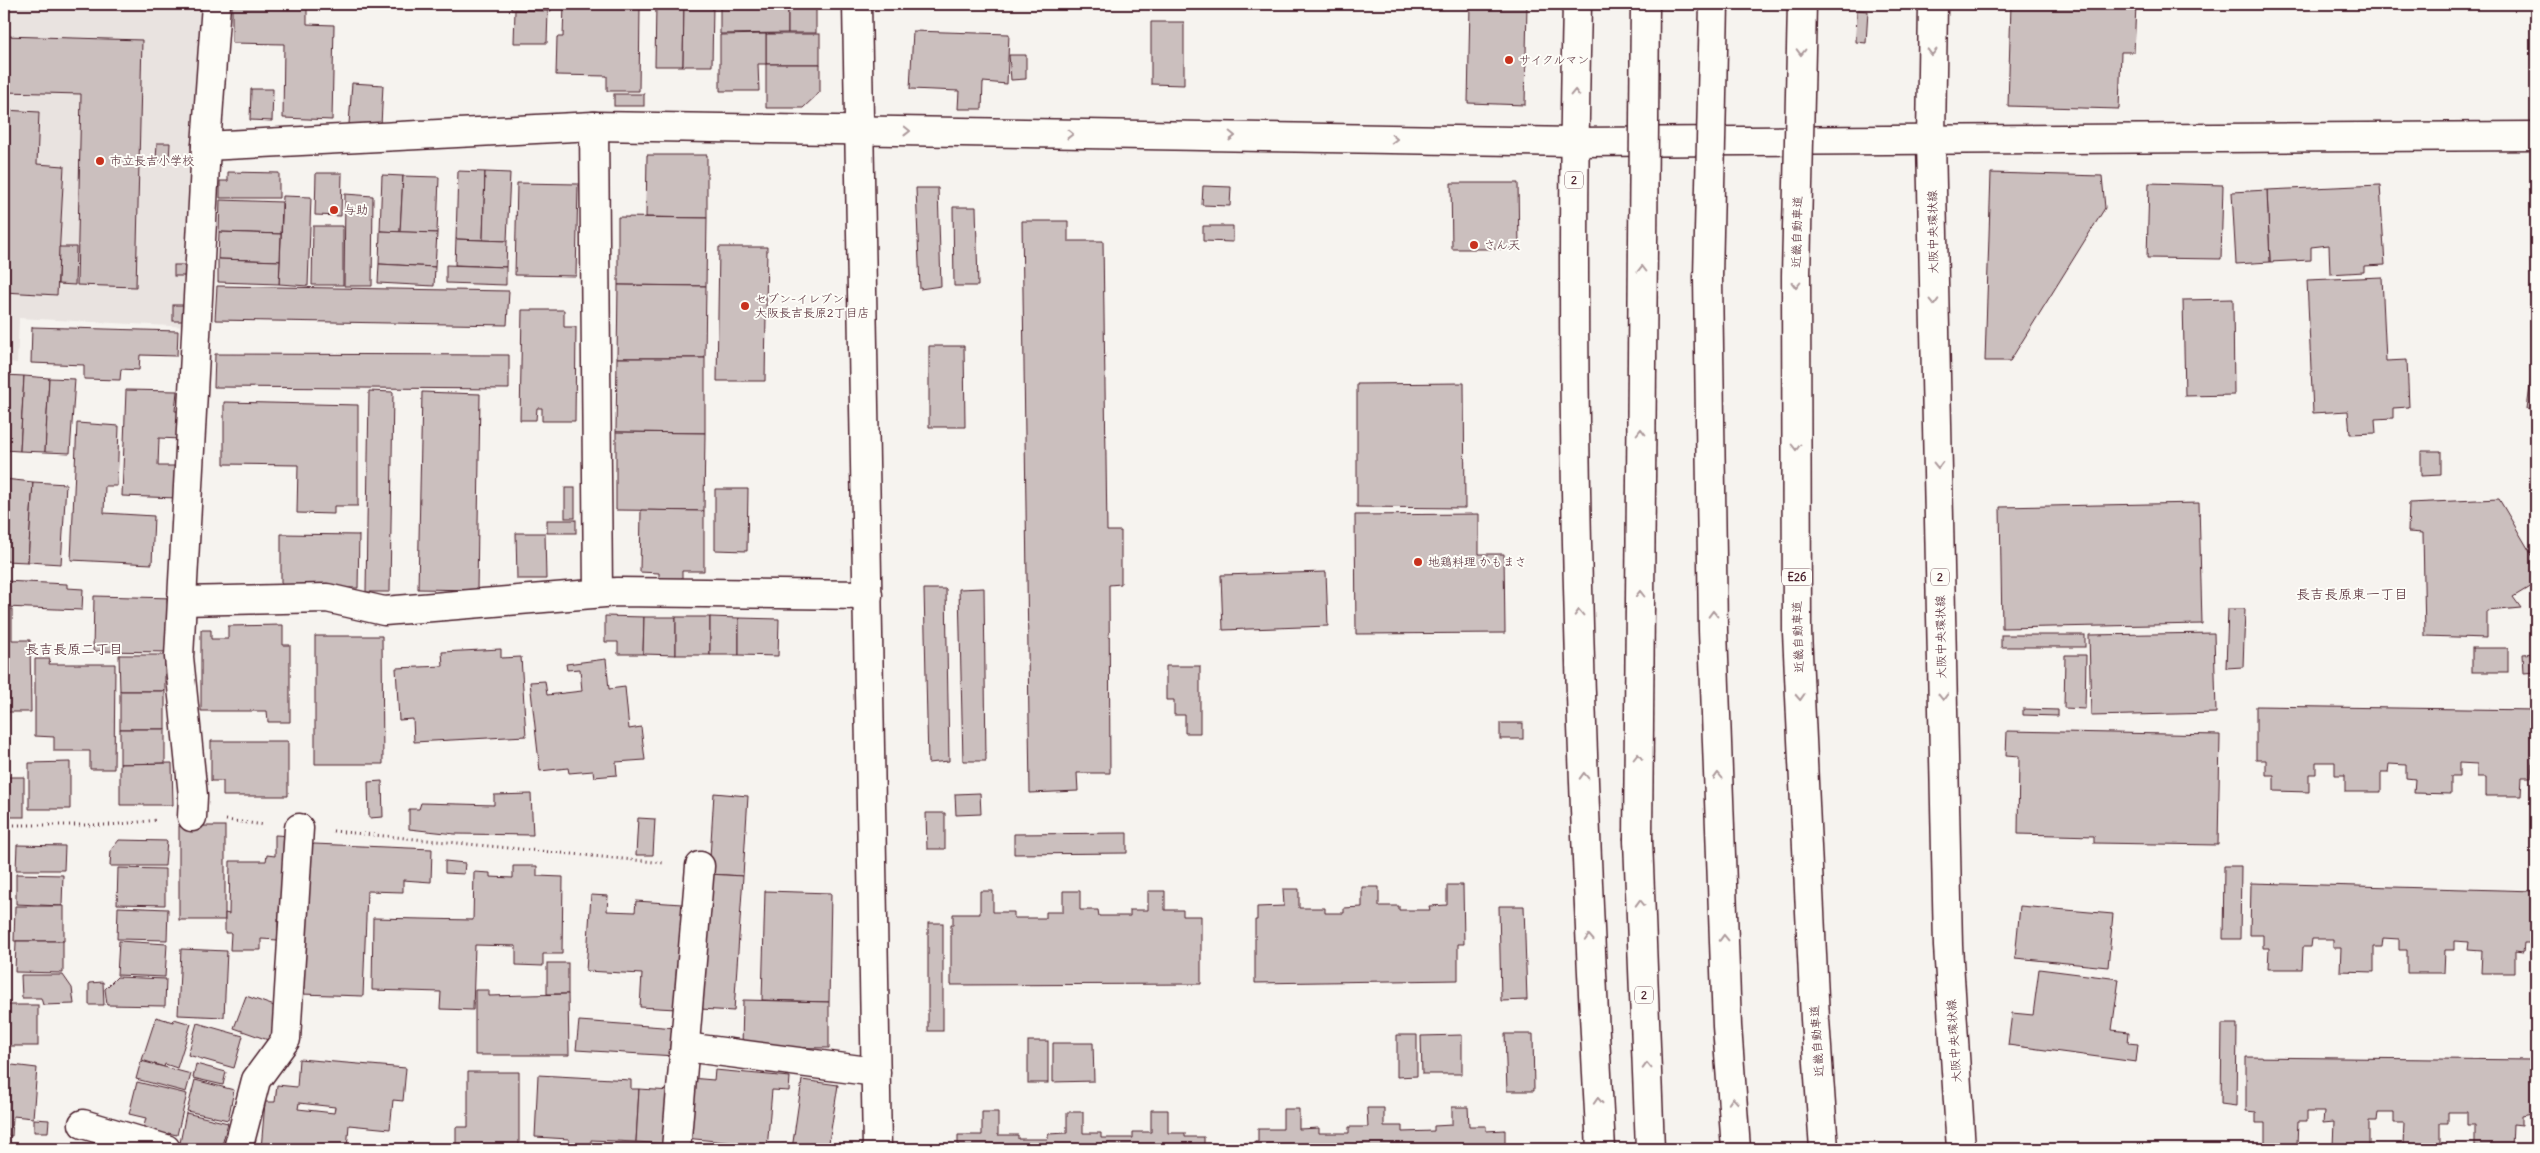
<svg xmlns="http://www.w3.org/2000/svg" width="2540" height="1153" font-family="Delius,'Klee One',sans-serif">
<style>
.built{fill:#e9e3e0}
.building{fill:#cbbfbe;stroke:#4a1f2b;fill-rule:evenodd}
.lines{fill:none;stroke-linecap:round;stroke-linejoin:round}
.street-casing{stroke:#4a1f2b;stroke-width:31}
.secondary-casing{stroke:#4a1f2b;stroke-width:31}
.primary-casing{stroke:#4a1f2b;stroke-width:31}
.path{stroke:#4a1f2b;stroke-width:3;stroke-dasharray:1 4;stroke-linecap:butt}
.street{stroke:#fdfcf7;stroke-width:28}
.secondary{stroke:#fdfcf7;stroke-width:28}
.primary{stroke:#fdfcf7;stroke-width:28}
.primary-bridge-casing{stroke:#4a1f2b;stroke-width:31;stroke-linecap:butt}
.highway-bridge-casing{stroke:#4a1f2b;stroke-width:31;stroke-linecap:butt}
.primary-bridge{stroke:#fdfcf7;stroke-width:28}
.highway-bridge{stroke:#fdfcf7;stroke-width:28}
.oneway{stroke:#ac999b}
.poi-dot{fill:#c8321e;stroke:#fdfcf7;stroke-width:2}
.labels{text-anchor:middle;stroke-width:4;stroke-linejoin:round;paint-order:stroke}
.shield{fill:#fdfcf7;stroke:#806168;stroke-width:1}
.shield-label{font-size:11px;font-weight:bold;fill:#4a1f2b}
.poi-label{font-size:12px;fill:#4a1f2b;stroke:#fdfcf7;text-anchor:start}
.street-label{font-size:12px;fill:#4a1f2b;stroke:#fdfcf7}
.neighbourhood-label{font-size:14px;fill:#4a1f2b;stroke:#fdfcf7}
</style>
<rect width="100%" height="100%" fill="#f6f3ef"/>
<filter id="ink" filterUnits="userSpaceOnUse"><feTurbulence type="fractalNoise" baseFrequency=".02" numOctaves="2"/><feDisplacementMap in="SourceGraphic" scale="10" xChannelSelector="R" yChannelSelector="G"/><feConvolveMatrix kernelMatrix="1 2 1 2 8 2 1 2 1" color-interpolation-filters="sRGB"/></filter>
<g filter="url(#ink)">
<path class="built" d="M4 4H203L189 327 19 318 17 363 4 361Z"/>
<g class="building">
<path d="M232 4H307V24L334 25 332 120 283 118 284 44 232 43Z"/>
<path d="M511 4H551V11L511 10Z"/>
<path d="M564 4H640L639 91H607V76L556 75 557 37H563Z"/>
<path d="M656 4H684L683 66H655Z"/>
<path d="M684 4H713L712 66H683Z"/>
<path d="M720 4H788V33L720 34Z"/>
<rect x="788" y="4" width="28" height="29"/>
<path d="M1470 4H1527L1525 105 1468 103Z"/>
<path d="M2011 4H2136L2134 52H2121L2119 109 2008 106Z"/>
<path d="M515 10 548 11 547 43H514Z"/>
<path d="M1857 10 1868 11 1866 43 1856 42Z"/>
<path d="M1151 22H1184V85L1151 84Z"/>
<path d="M913 31 1009 34 1007 84 983 82 982 109H958L959 91 910 89Z"/>
<rect x="766" y="34" width="54" height="30"/>
<path d="M766 34V64H758L759 91H720V35Z"/>
<path d="M4 36 142 40 136 287 77 285 81 94 4 92Z"/>
<path d="M1009 55H1026V79L1011 80Z"/>
<path d="M766 64H820V92L803 108H766Z"/>
<path d="M352 83 383 85 381 126 349 124Z"/>
<path d="M251 89H273L272 121 250 120Z"/>
<rect x="614" y="94" width="30" height="12"/>
<path d="M4 110 39 112 37 164 64 166 57 295 4 292Z"/>
<path d="M157 143H170L169 161 156 160Z"/>
<path d="M647 155H707V218L646 217Z"/>
<path d="M458 171 485 172 483 240 456 239Z"/>
<path d="M228 172 279 173V198H220V181H228Z"/>
<path d="M485 172 510 173 507 241 483 240Z"/>
<path d="M316 173H342L341 216 315 215Z"/>
<path d="M1991 173 2102 176 2105 208 2010 361H1985Z"/>
<path d="M382 175 403 176 400 232 380 231Z"/>
<path d="M403 176 439 177 437 233 400 232Z"/>
<path d="M517 183 578 184 576 276 515 275Z"/>
<path d="M1451 183H1518L1519 249H1452Z"/>
<path d="M2149 183 2223 185 2221 259 2147 258Z"/>
<path d="M2380 185 2385 265 2364 266V272L2330 274 2329 245 2311 247V260L2270 262 2267 190Z"/>
<path d="M1203 186 1231 187 1230 206 1202 205Z"/>
<path d="M916 188H938L941 286 920 289Z"/>
<path d="M2267 190 2270 262 2236 264 2232 192Z"/>
<path d="M345 194 373 196 372 286H344Z"/>
<path d="M283 196 311 197 308 286 279 284Z"/>
<path d="M220 200 282 202 281 234 219 232Z"/>
<path d="M953 207H976L978 286H954Z"/>
<path d="M618 217 707 218 706 286 618 285Z"/>
<path d="M1022 221H1068V241H1103L1107 531H1121V584L1109 585 1110 773H1077L1078 791 1030 793Z"/>
<path d="M313 226H343V285H312Z"/>
<path d="M1203 226H1233V242L1203 241Z"/>
<path d="M380 231 437 233 435 267 379 264Z"/>
<path d="M219 232 281 234 280 261 218 259Z"/>
<path d="M456 239 507 241 506 267 455 265Z"/>
<path d="M59 247H76L75 285 58 284Z"/>
<path d="M719 247H767L765 381H717Z"/>
<path d="M218 259 280 261 279 284 218 282Z"/>
<path d="M379 264 435 267 434 286 378 283Z"/>
<rect x="174" y="265" width="15" height="11"/>
<path d="M446 265 506 267V285L446 283Z"/>
<path d="M2382 277 2386 361 2407 360 2409 407 2393 408V418L2375 419 2376 433 2350 434 2348 411 2313 413 2307 280Z"/>
<path d="M618 285 706 286 705 358H617Z"/>
<path d="M217 286 509 291 507 325 215 320Z"/>
<path d="M2233 299 2234 395 2185 396 2183 300Z"/>
<rect x="173" y="305" width="15" height="16"/>
<path d="M522 310H564V327H576L575 421H542V408H537L536 420H520Z"/>
<path d="M32 327 178 331 177 356 140 355 139 370 121 369 120 380 84 379V365L31 363Z"/>
<path d="M929 346H964L965 427H929Z"/>
<path d="M215 354 509 355V389L214 387Z"/>
<path d="M617 358H705V433L616 432Z"/>
<path d="M2532 371 2536 372V410L2527 409Z"/>
<path d="M4 375 24 376 20 451 4 450Z"/>
<path d="M24 376 49 378 45 452 20 451Z"/>
<path d="M49 378 75 379 70 453 45 452Z"/>
<path d="M1464 383 1465 508 1357 507V384Z"/>
<path d="M126 390 177 391 175 411H181L180 439 159 438 158 466H178L177 498 122 496Z"/>
<path d="M369 391 393 392 390 592H366Z"/>
<path d="M422 392 480 394 477 590 418 589Z"/>
<path d="M224 402 358 405V506H334V514L297 513 298 465 224 464Z"/>
<path d="M77 423 119 426 117 486H105L104 513 154 516 152 564 71 560Z"/>
<path d="M616 432 705 433 704 511 616 510Z"/>
<path d="M2421 451H2441V475L2421 476Z"/>
<path d="M4 479 33 482 28 562 4 561Z"/>
<path d="M33 482 66 484 61 564 28 562Z"/>
<rect x="565" y="488" width="10" height="30"/>
<path d="M715 489H748L747 551 715 550Z"/>
<path d="M2499 499 2536 562V583L2513 597 2521 608 2487 611V638L2425 636 2423 533 2408 532 2409 503Z"/>
<path d="M2199 503 2202 624 2002 628 2000 507Z"/>
<path d="M641 510 704 511V571H682V580L659 579V573L640 572Z"/>
<path d="M1479 514V554H1504L1505 633 1356 634 1355 515Z"/>
<rect x="547" y="520" width="29" height="13"/>
<path d="M516 533H545L546 579H517Z"/>
<path d="M281 534 359 535 358 588H281Z"/>
<path d="M1326 572 1328 626 1223 630 1221 575Z"/>
<path d="M4 581 67 584V588L83 589 82 610 4 607Z"/>
<path d="M984 588 986 761H963L959 589Z"/>
<path d="M924 589H946L949 761 928 763Z"/>
<path d="M94 596 173 598 172 652 93 651Z"/>
<path d="M4 609H12V640H30L31 712H8V721H4Z"/>
<path d="M2228 609H2245L2243 667 2226 668Z"/>
<path d="M605 616 644 617 643 654H618V642H605Z"/>
<path d="M644 617H676V655L643 654Z"/>
<rect x="676" y="617" width="34" height="38"/>
<path d="M710 617 739 618V655H710Z"/>
<path d="M739 618 779 619 778 656 739 655Z"/>
<path d="M283 625V645H290V722H268L267 711H201V630H211V639H228V626Z"/>
<path d="M2214 633 2216 713 2091 716 2089 635Z"/>
<rect x="2001" y="635" width="84" height="12"/>
<path d="M315 636H382L383 764H315Z"/>
<rect x="2472" y="648" width="36" height="24"/>
<path d="M501 649V658L521 657 526 736 414 742 413 719 399 720 396 668 443 666 442 652Z"/>
<path d="M2536 653V672L2524 673 2523 654Z"/>
<path d="M119 655H165V691H120Z"/>
<path d="M2065 655H2086L2085 709 2064 708Z"/>
<path d="M35 659H50L49 664H115L114 769H90V751H54V737L35 736Z"/>
<path d="M606 659 609 689 625 687 629 729 641 727 645 760 616 762 617 775 594 777 593 771 569 773 568 768 540 771 530 682 545 681 547 695 582 691 580 669 567 670 566 664Z"/>
<path d="M1166 666H1200V733H1185V715H1174V700H1166Z"/>
<rect x="120" y="691" width="45" height="38"/>
<path d="M2256 706 2536 710V763H2532L2531 777H2522L2521 796H2486V777H2477V764L2459 763V777H2451V794L2414 793 2415 779 2406 778V765L2389 764 2388 773H2381V792H2345V775H2335V762H2316V774H2309V792L2274 791V775H2266V760H2256Z"/>
<path d="M2023 709 2058 710V716L2023 715Z"/>
<rect x="1500" y="723" width="23" height="16"/>
<path d="M120 729H165V763L120 764Z"/>
<path d="M2007 731 2220 735 2218 845 2094 843V836L2018 834 2019 756 2006 755Z"/>
<path d="M211 741H288V796H223V781H211Z"/>
<path d="M70 762V809H29V763Z"/>
<path d="M172 763 173 805H120V764Z"/>
<rect x="4" y="777" width="20" height="40"/>
<path d="M382 781 383 817 369 818 368 782Z"/>
<path d="M714 793 748 796 743 876 709 874Z"/>
<path d="M980 793 981 814 956 815 955 794Z"/>
<path d="M531 794 533 835 455 834 409 829V809H419L421 803 494 805V795Z"/>
<path d="M926 813H945V849H927Z"/>
<path d="M638 818 655 819 653 855H636Z"/>
<rect x="179" y="826" width="46" height="94"/>
<path d="M1127 833V853L1014 854V834Z"/>
<path d="M275 835 293 836 292 920 278 919V940L261 939V950H230L231 933H225V913L229 914 230 861H266L267 855 275 856Z"/>
<path d="M119 840 167 841 165 866H110L111 850Z"/>
<path d="M314 844 432 849 431 882 403 880V892L367 891 363 996 301 994 307 849Z"/>
<path d="M17 845 65 846 64 870H16Z"/>
<path d="M445 861 465 863 464 874 445 873Z"/>
<path d="M513 866H537V876L563 877 562 954H543V966L516 965V946L475 945 473 1010 440 1009 441 992 372 990 373 918 473 920 474 872 490 873V877L513 878Z"/>
<path d="M2224 866H2241L2240 939H2223Z"/>
<path d="M118 868 165 869V905L117 904Z"/>
<path d="M16 874 63 875 62 906 16 904Z"/>
<path d="M709 874 743 876 734 1011 700 1009Z"/>
<path d="M2251 883 2536 891V943H2524L2523 952 2515 951V973H2481L2482 951 2468 950 2469 942 2454 941V950H2445L2444 973H2407V950H2399V939L2383 938 2382 947H2374V972L2340 971 2341 948H2333V939H2312L2311 947H2303L2302 969H2268L2269 948H2263V935H2250Z"/>
<path d="M1447 885H1463L1464 944H1458V980L1255 983V920H1257V907L1284 906 1283 889H1299V908H1325V913H1344V908L1362 907V887H1379V906H1399V910H1430L1429 906 1447 905Z"/>
<path d="M765 891 831 893 829 1002 762 1000Z"/>
<path d="M980 891H993V912H1014V918H1046V912H1063V891H1080V910H1098L1099 916H1130V910H1148V891H1165V910H1183V916H1201V984L951 985V925H953V914H980Z"/>
<path d="M591 895 608 896 607 911 635 912 636 901 682 904 676 1009 640 1007 642 974 586 971Z"/>
<path d="M15 906H64V941H14Z"/>
<path d="M1499 906H1524L1527 1000 1501 1001Z"/>
<path d="M2020 906 2113 914 2108 967 2015 958Z"/>
<path d="M118 907 168 909 167 940 117 939Z"/>
<rect x="928" y="923" width="15" height="108"/>
<path d="M16 941H63V973L15 972Z"/>
<path d="M119 941 167 944 165 977 117 975Z"/>
<path d="M181 949 227 951 224 1017 178 1015Z"/>
<rect x="547" y="963" width="21" height="31"/>
<path d="M2039 969 2119 979 2112 1030 2129 1032 2128 1043 2138 1044 2136 1062 2008 1045 2012 1013 2033 1015Z"/>
<path d="M21 975H63L72 988 74 1004 43 1005 41 998H22Z"/>
<path d="M117 977 166 979 165 1006 107 1005 105 989Z"/>
<path d="M103 982 104 1005H89V983Z"/>
<path d="M475 990H489V996L568 994 569 1055H475Z"/>
<path d="M246 996 283 1009 271 1041 234 1028Z"/>
<path d="M743 1000 829 1002V1048L742 1047Z"/>
<rect x="4" y="1005" width="34" height="41"/>
<path d="M156 1017 173 1022 174 1019 191 1024 177 1068 165 1064 164 1067 142 1060Z"/>
<path d="M579 1021 677 1028 675 1056 576 1050Z"/>
<path d="M197 1023 243 1036 234 1068 188 1055Z"/>
<path d="M2222 1024H2237L2236 1106 2221 1104Z"/>
<path d="M1505 1034H1533L1534 1091H1507Z"/>
<path d="M1397 1035H1417V1076L1397 1077Z"/>
<path d="M1462 1035V1074H1422L1421 1036Z"/>
<rect x="1028" y="1041" width="20" height="42"/>
<path d="M1053 1043H1093L1094 1081 1053 1082Z"/>
<path d="M2246 1057 2533 1060 2532 1114 2522 1116V1125L2513 1124 2512 1148 2475 1147V1125H2467V1112H2448V1123H2440V1145H2403L2404 1123H2394V1112H2378L2377 1121H2369V1146H2333L2334 1122 2323 1123 2324 1112H2307V1121H2298L2297 1144H2265V1123H2256V1112L2246 1111Z"/>
<path d="M299 1059 406 1068 403 1101 393 1100 390 1129 349 1125 347 1149H261L265 1102H275L277 1085 297 1087ZM299 1103 335 1107 334 1113 298 1109Z"/>
<path d="M141 1061 191 1074 186 1092 136 1079Z"/>
<path d="M4 1064 37 1068 33 1118 13 1116 12 1136 4 1135Z"/>
<path d="M196 1064 226 1072 223 1085 193 1078Z"/>
<path d="M715 1070 790 1077 789 1091 772 1090 767 1149H735L736 1143 685 1138 690 1078 714 1080Z"/>
<path d="M468 1072H519V1149H456V1127H468Z"/>
<path d="M538 1075 631 1080V1089H639L636 1142 591 1140V1149H569V1139L535 1137Z"/>
<path d="M195 1080 234 1090 228 1120 187 1111Z"/>
<path d="M802 1080 838 1085 828 1149H792Z"/>
<path d="M137 1082 187 1094 177 1135 168 1133 166 1139 142 1134 146 1118 129 1114Z"/>
<path d="M639 1089 672 1091 669 1144 636 1142Z"/>
<path d="M1452 1107H1468L1469 1126H1486V1131L1505 1130V1149H1254V1142H1258V1129H1283V1109H1299V1129L1319 1128V1133H1349V1127H1368L1367 1108H1384V1126H1402V1132L1434 1131V1126L1452 1125Z"/>
<path d="M1151 1110H1168V1133H1185V1137H1204V1149H952L958 1148V1135H982V1112H998V1135H1018V1139H1048V1134L1067 1133V1112H1083V1133H1101V1138H1133V1132H1151Z"/>
<path d="M186 1113 228 1123 221 1149 179 1148Z"/>
<path d="M34 1119 49 1120 48 1132H34Z"/>
<path d="M45 1146 110 1148 45 1149Z"/>
</g>
<g class="lines">
<defs>
<g id="street">
<path d="M594 126 598 593"/>
<path d="M206 146 594 126 1574 142 2536 136"/>
<path d="M182 601 327 598 384 611 617 592 868 595"/>
<path d="M192 817 193 796 179 657 206 146 216 4"/>
<path d="M685 1047 876 1072"/>
<path d="M83 1124 166 1149"/>
<path d="M238 1149 256 1080 286 1039 299 828"/>
<path d="M676 1149 700 866"/>
</g>
<path id="secondary" d="M857 4 877 1149"/>
<g id="primary">
<path d="M1577 4C1568 386 1580 768 1601 1149"/>
<path d="M1933 4 1931 140 1948 946 1961 1149"/>
<path d="M1638 840 1650 1149"/>
</g>
</defs>
<use href="#street" class="street-casing"/>
<use href="#secondary" class="secondary-casing"/>
<use href="#primary" class="primary-casing"/>
<g class="path">
<path d="M226 820 265 825"/>
<path d="M4 825H110L158 820"/>
<path d="M333 831 665 863"/>
</g>
<use href="#street" class="street"/>
<use href="#secondary" class="secondary"/>
<use href="#primary" class="primary"/>
<defs>
<path id="primary-bridge" d="M1638 840 1645 4"/>
<g id="highway-bridge">
<path d="M1714 4 1708 278 1713 630 1727 1026 1736 1149"/>
<path d="M1802 4 1796 276 1797 632 1815 1019 1824 1149"/>
</g>
</defs>
<use href="#primary-bridge" class="primary-bridge-casing"/>
<use href="#highway-bridge" class="highway-bridge-casing"/>
<use href="#primary-bridge" class="primary-bridge"/>
<use href="#highway-bridge" class="highway-bridge"/>
</g>
<defs><path id="oneway-chevron" d="M-2-3.5L2.5 0L-2 3.5" fill="none" stroke-width="1.6" stroke-linecap="round" stroke-linejoin="round" transform="scale(1.25)"/></defs>
<g class="oneway">
<use href="#oneway-chevron" transform="translate(1801 52) rotate(91)"/>
<use href="#oneway-chevron" transform="translate(1932 52) rotate(91)"/>
<use href="#oneway-chevron" transform="translate(1575 93) rotate(-89)"/>
<use href="#oneway-chevron" transform="translate(907 131) rotate(1)"/>
<use href="#oneway-chevron" transform="translate(1070 134) rotate(1)"/>
<use href="#oneway-chevron" transform="translate(1232 136) rotate(1)"/>
<use href="#oneway-chevron" transform="translate(1394 139) rotate(1)"/>
<use href="#oneway-chevron" transform="translate(1642 269) rotate(-90)"/>
<use href="#oneway-chevron" transform="translate(1796 285) rotate(90)"/>
<use href="#oneway-chevron" transform="translate(1934 302) rotate(89)"/>
<use href="#oneway-chevron" transform="translate(1641 432) rotate(-90)"/>
<use href="#oneway-chevron" transform="translate(1796 447) rotate(90)"/>
<use href="#oneway-chevron" transform="translate(1938 465) rotate(89)"/>
<use href="#oneway-chevron" transform="translate(1640 594) rotate(-90)"/>
<use href="#oneway-chevron" transform="translate(1579 613) rotate(-92)"/>
<use href="#oneway-chevron" transform="translate(1713 614) rotate(-91)"/>
<use href="#oneway-chevron" transform="translate(1800 697) rotate(87)"/>
<use href="#oneway-chevron" transform="translate(1943 697) rotate(89)"/>
<use href="#oneway-chevron" transform="translate(1638 757) rotate(-90)"/>
<use href="#oneway-chevron" transform="translate(1584 776) rotate(-92)"/>
<use href="#oneway-chevron" transform="translate(1718 776) rotate(-92)"/>
<use href="#oneway-chevron" transform="translate(1640 903) rotate(-92)"/>
<use href="#oneway-chevron" transform="translate(1589 938) rotate(-93)"/>
<use href="#oneway-chevron" transform="translate(1724 938) rotate(-92)"/>
<use href="#oneway-chevron" transform="translate(1647 1066) rotate(-92)"/>
<use href="#oneway-chevron" transform="translate(1598 1101) rotate(-93)"/>
<use href="#oneway-chevron" transform="translate(1733 1101) rotate(-94)"/>
</g>
</g>
<g class="poi-dot">
<circle cx="1509" cy="60" r="5"/>
<circle cx="100" cy="161" r="5"/>
<circle cx="334" cy="210" r="5"/>
<circle cx="1474" cy="245" r="5"/>
<circle cx="745" cy="306" r="5"/>
<circle cx="1418" cy="562" r="5"/>
</g>
<g class="labels">
<g class="shield">
<rect x="1565" y="171.5" width="18" height="17" rx="4"/>
<rect x="1782" y="568.5" width="30" height="17" rx="4"/>
<rect x="1931" y="568.5" width="18" height="17" rx="4"/>
<rect x="1635" y="986.5" width="18" height="17" rx="4"/>
</g>
<g class="shield-label">
<text x="1574" y="184">2</text>
<text x="1797" y="581">E26</text>
<text x="1940" y="581">2</text>
<text x="1644" y="999">2</text>
</g>
<g class="poi-label">
<text x="1519" y="64">サイクルマン</text>
<text x="110" y="165">市立長吉小学校</text>
<text x="344" y="214">与助</text>
<text x="1484" y="249">さん天</text>
<text x="755" y="303">セブン-イレブン<tspan x="755" dy="14">大阪長吉長原2丁目店</tspan></text>
<text x="1428" y="566">地鶏料理 かもまさ</text>
</g>
<g class="street-label">
<text transform="translate(1797 232) rotate(-89)" y="4">近畿自動車道</text>
<text transform="translate(1933 232) rotate(-91)" y="4">大阪中央環状線</text>
<text transform="translate(1798 637) rotate(-92)" y="4">近畿自動車道</text>
<text transform="translate(1941 637) rotate(-91)" y="4">大阪中央環状線</text>
<text transform="translate(1817 1041) rotate(-94)" y="4">近畿自動車道</text>
<text transform="translate(1954 1041) rotate(-94)" y="4">大阪中央環状線</text>
</g>
<g class="neighbourhood-label">
<text x="2352" y="599">長吉長原東一丁目</text>
<text x="74" y="654">長吉長原二丁目</text>
</g>
</g>
<rect width="2540" height="1153" fill="none" stroke="#fdfcf7" stroke-width="20"/>
<rect x="10" y="10" width="2520" height="1133" fill="none" stroke="#4a1f2b" stroke-width="2" filter="url(#ink)"/>
</svg>
